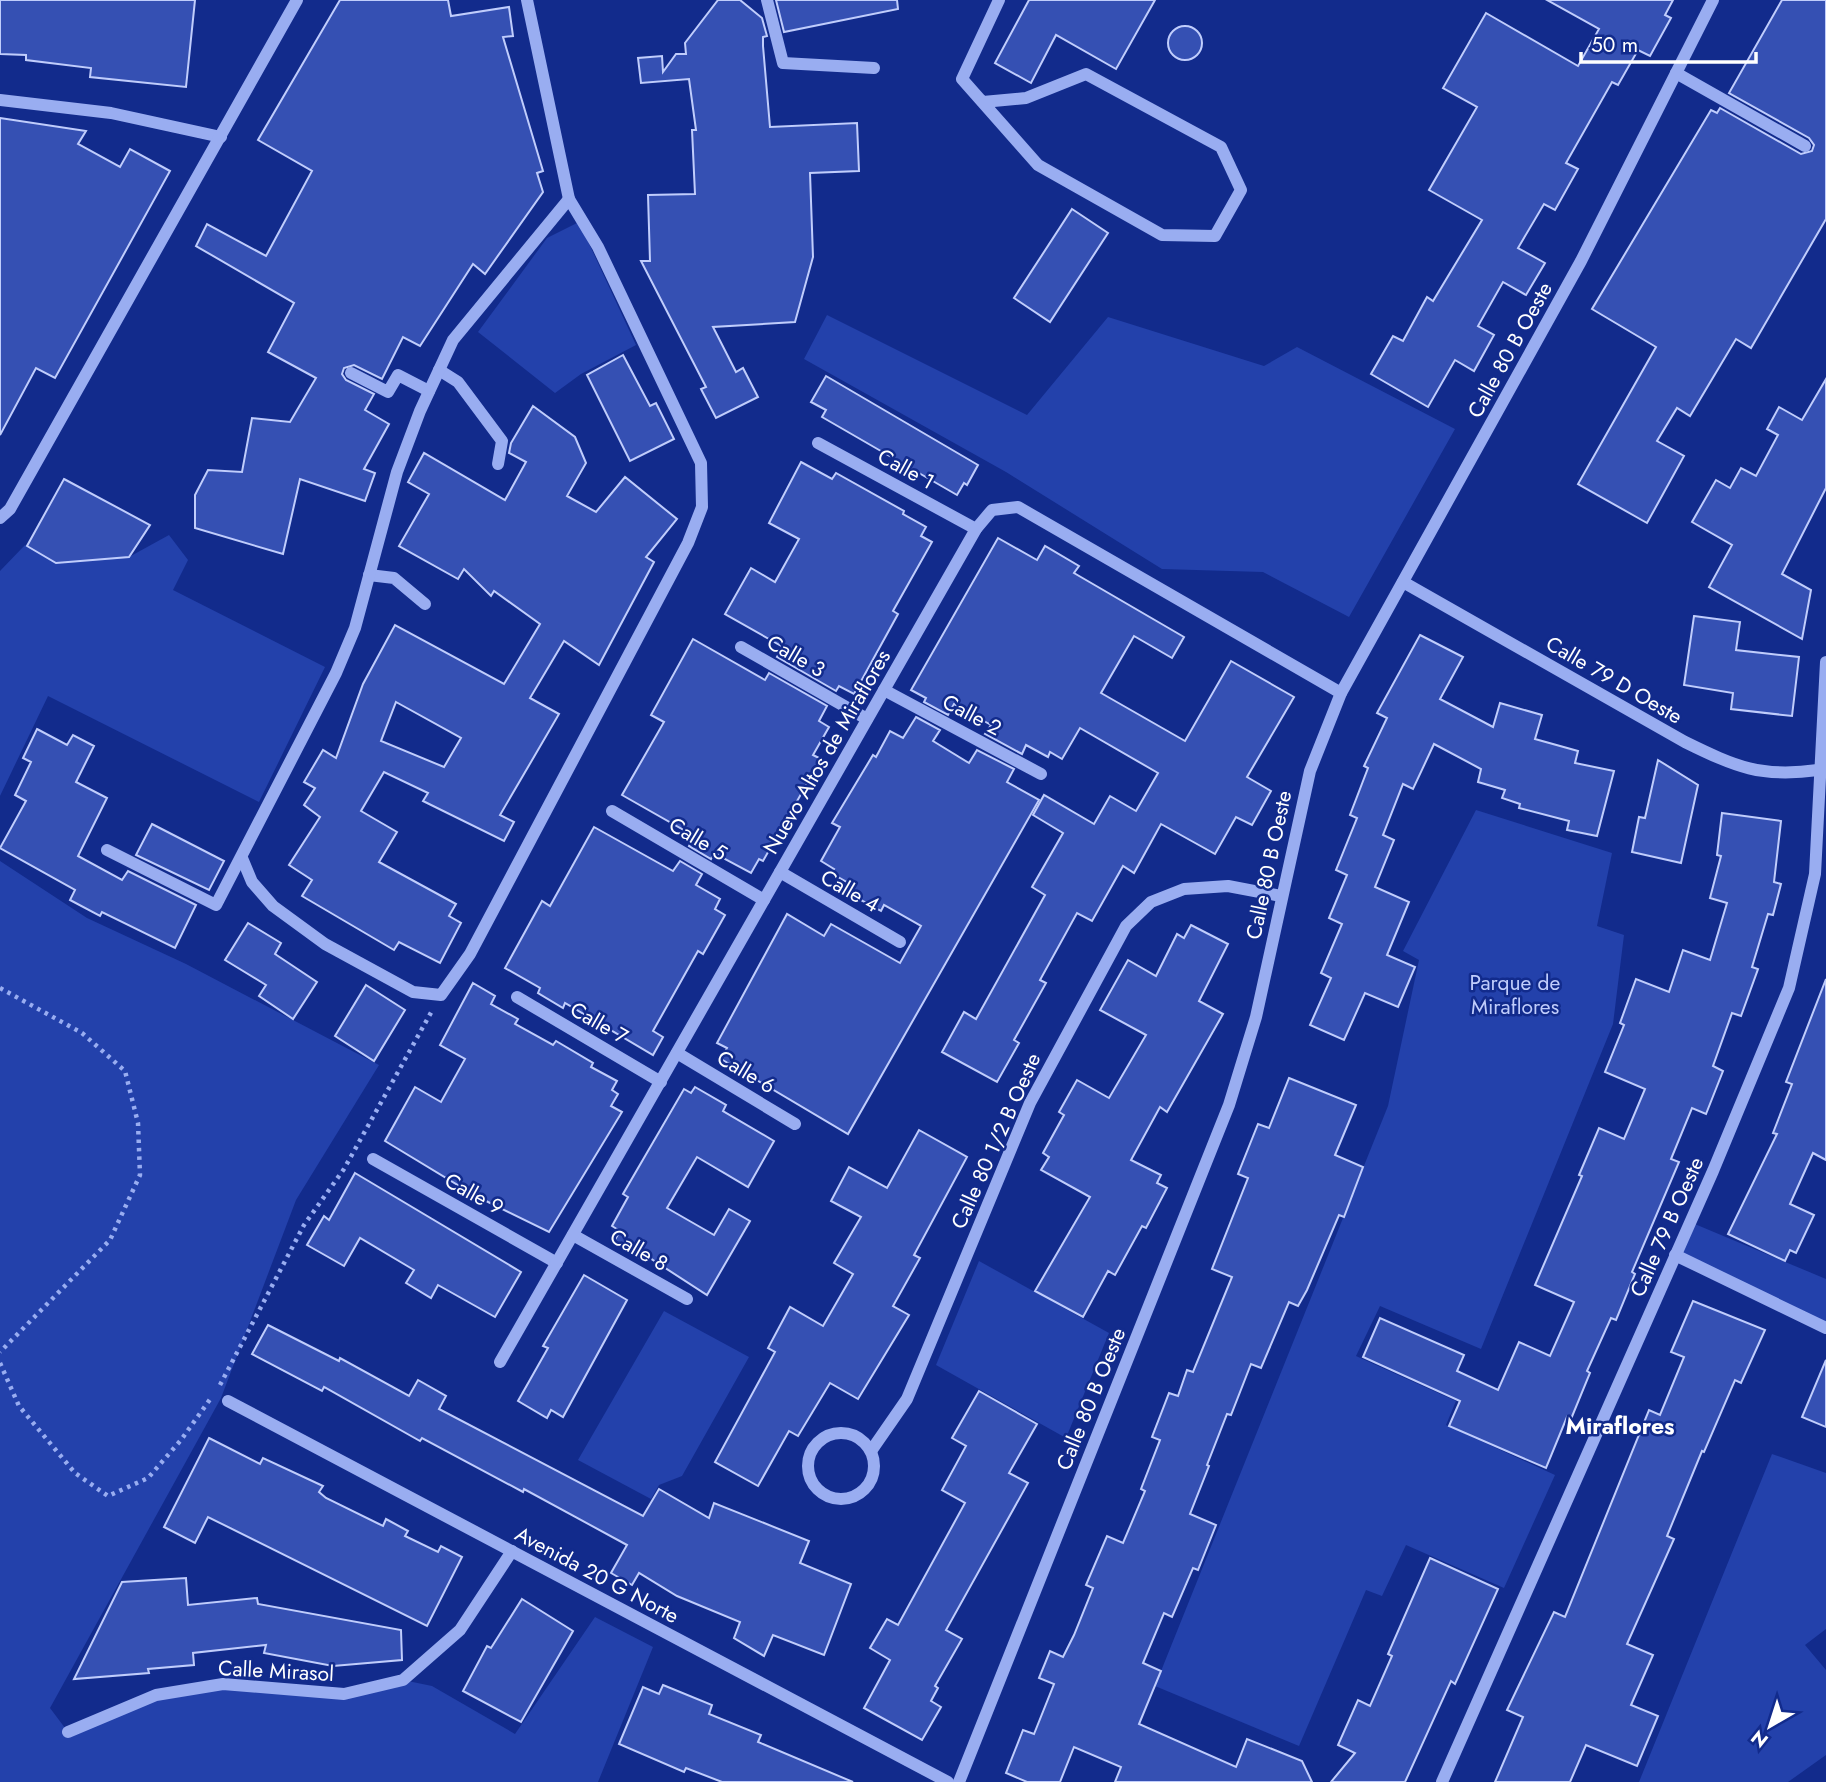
<svg xmlns="http://www.w3.org/2000/svg" width="1826" height="1782" font-family="Jost,sans-serif">
<style>
.green{fill:#2341ab}
.building{fill:#3550b3;stroke:#c0cdfc;stroke-width:2;fill-rule:evenodd}
.lines{fill:none;stroke-linecap:round;stroke-linejoin:round}
.path{stroke:#99adf1;stroke-width:4.5;stroke-dasharray:3.5 5;stroke-linecap:butt}
.minor{stroke:#99adf1;stroke-width:12}
.labels{text-anchor:middle;stroke-width:5;stroke-linejoin:round;paint-order:stroke}
.street-label{font-size:21px;fill:#fff;stroke:#122b8c}
.park-label{font-size:21px;fill:#c0cdfc;stroke:#122b8c}
.neighbourhood-label{font-size:23px;font-weight:bold;fill:#fff;stroke:#122b8c}
</style>
<rect width="100%" height="100%" fill="#122b8c"/>
<g class="green">
<path d="M579 222 636 345 581 374 555 393 478 332 547 238Z"/>
<path d="M827 315 1027 415 1108 317 1264 366 1297 347 1455 429 1349 617 1263 572 1162 569 1006 472 804 359Z"/>
<path d="M169 535 188 560 173 590 325 667 259 802 48 696 0 796V571L25 545 56 563 129 557Z"/>
<path d="M1476 810 1612 853 1597 926 1624 935 1613 1024 1481 1349 1380 1306 1356 1356 1456 1401 1446 1425 1555 1475 1504 1588 1406 1545 1382 1596 1366 1590 1299 1746 1155 1686 1388 1106 1419 960 1403 951Z"/>
<path d="M0 861 87 918 186 964 379 1065 296 1200 221 1398 50 1708 68 1732 156 1695 223 1684 344 1694 403 1680 432 1686 515 1734 595 1617 653 1647 598 1782H0Z"/>
<path d="M1690 1222 1826 1279V1328L1675 1255Z"/>
<path d="M979 1261 1109 1333 1066 1438 936 1365Z"/>
<path d="M664 1311 749 1357 682 1476 659 1485 651 1499 578 1460Z"/>
<path d="M1772 1454 1826 1473V1629L1805 1645 1826 1670V1755L1788 1782H1639Z"/>
</g>
<g class="building">
<path d="M0 0H195L186 87 90 77 91 68 26 60V55L0 54Z"/>
<path d="M340 0H448L451 16 509 7 513 36 503 37 543 171 537 173 543 192 485 274 473 264 420 346 403 337 382 379 354 365 344 368 342 374 346 380 374 394 365 410 389 424 364 469 375 473 365 501 300 479 283 554 195 528V495L208 470 242 472 252 418 290 422 316 378 268 352 294 303 196 246 207 224 266 256 312 171 258 140Z"/>
<path d="M718 0H740L762 18 767 36 763 37V46L770 127 857 123 859 171 810 173 813 257 795 322 713 327 736 372 743 368 758 397 716 418 701 389 706 387 641 261H650L648 195 695 194 692 130H696L689 79 641 83 638 58 662 56 663 72 676 54H686L685 43Z"/>
<path d="M776 0H897L898 9 784 32Z"/>
<path d="M1029 0H1155L1116 69 1056 35 1031 83 995 63Z"/>
<path d="M1547 0H1673L1665 15 1671 18 1650 56 1638 50 1618 85 1612 82 1566 163 1578 169 1555 210 1544 204 1518 248 1545 263 1526 295 1503 282 1478 326 1494 335 1474 371 1455 360 1428 407 1371 374 1393 336 1403 341 1427 297 1433 301 1482 220 1429 190 1477 107 1443 88 1486 13 1578 66 1599 29Z"/>
<path d="M1782 0H1826V219L1751 348 1736 339 1690 416 1677 408 1657 441 1684 456 1647 523 1578 484 1656 347 1592 309 1711 110 1717 113 1720 108 1801 154 1812 151 1814 145 1809 138 1729 93Z"/>
<circle cx="1185" cy="43" r="17"/>
<path d="M0 118 86 131 78 144 120 167 130 149 170 171 55 378 36 368 0 435Z"/>
<path d="M1072 209 1108 233 1050 322 1014 298Z"/>
<path d="M623 355 650 406 656 403 674 439 630 461 587 375Z"/>
<path d="M826 376 978 465 967 485 964 483 957 495 822 417 826 410 811 402Z"/>
<path d="M1826 379V488L1782 574 1811 590 1802 639 1709 587 1732 545 1692 522 1716 480 1730 488 1741 468 1756 476 1778 435 1767 429 1779 407 1802 420Z"/>
<path d="M533 406 575 437 586 463 567 496 596 512 625 477 677 519 646 557 654 562 599 665 564 641 530 698 559 714 500 815 514 822 504 841 423 801 428 793 384 772 361 811 397 832 379 862 456 904 449 916 461 923 440 963 399 942 394 950 302 896 312 880 289 865 320 817 304 805 315 788 304 782 323 750 336 758 363 684 395 625 504 684 540 624 494 591 491 596 464 569 458 579 399 546 429 494 408 482 424 453 505 500 526 462 509 453 511 443ZM396 702 461 738 444 767 381 741Z"/>
<path d="M801 462 832 479 836 473 904 511 903 514 926 527 921 536 932 542 893 611 898 614 854 694 839 686 836 691 777 657 783 647 725 614 751 568 775 582 799 539 769 523Z"/>
<path d="M64 479 150 525 129 557 56 563 27 546Z"/>
<path d="M998 538 1037 560 1045 546 1079 566 1074 573 1184 637 1172 658 1134 636 1101 693 1185 741 1231 661 1294 697 1247 777 1271 791 1252 825 1236 817 1215 854 1161 824 1134 873 1123 866 1092 921 1077 913 1040 980 1046 983 1014 1040 1019 1043 997 1082 942 1052 964 1012 976 1019 1045 895 1032 887 1063 833 1033 815 1044 795 1094 824 1110 796 1136 811 1158 773 1080 728 1062 759 1050 752 1048 757 1026 745 1022 754 985 734 991 725 954 704 948 715 924 702 926 698 911 690Z"/>
<path d="M1694 616 1740 622 1736 650 1799 657 1792 716 1731 709 1733 693 1684 685Z"/>
<path d="M1420 635 1463 657 1440 699 1493 727 1500 703 1542 715 1535 739 1578 751 1575 763 1614 771 1597 836 1567 830 1569 821 1519 808 1520 804 1502 798 1505 790 1478 782 1481 769 1434 744 1413 789 1403 784 1383 835 1394 840 1375 887 1409 902 1387 955 1415 967 1398 1007 1365 993 1344 1040 1310 1025 1331 978 1321 973 1342 924 1329 918 1347 875 1336 870 1357 818 1350 815 1368 768 1364 766 1387 718 1377 713Z"/>
<path d="M693 639 765 680 769 673 827 706 819 721 829 727 813 755 821 759 763 861 759 859 751 873 714 853 711 859 689 846 694 836 622 795 664 722 651 715Z"/>
<path d="M916 717 940 730 933 741 969 763 977 750 1014 769 1007 782 1039 800 848 1134 721 1059 727 1048 717 1043 787 914 824 936 831 924 900 963 921 926 884 905 881 911 846 892 850 884 831 873 834 869 821 861 840 827 832 823 873 755 876 757 890 731 903 738Z"/>
<path d="M37 729 67 745 73 735 94 746 76 782 107 798 78 856 122 880 128 871 196 905 175 948 102 912 100 916 70 900 75 890 0 848 26 801 15 795 31 762 23 758Z"/>
<path d="M1658 760 1698 785 1681 863 1632 852 1639 817 1645 818Z"/>
<path d="M1722 813 1781 821 1774 882 1781 884 1773 915 1768 914 1752 967 1758 969 1741 1016 1732 1013 1713 1066 1723 1071 1706 1114 1692 1108 1671 1159 1679 1162 1632 1272 1635 1274 1616 1320 1611 1318 1587 1371 1590 1373 1571 1419 1567 1417 1546 1468 1449 1426 1460 1401 1363 1357 1380 1318 1464 1355 1457 1371 1498 1390 1519 1342 1550 1356 1574 1302 1535 1285 1582 1176 1579 1175 1599 1128 1624 1139 1645 1089 1605 1072 1624 1025 1620 1023 1636 979 1669 992 1683 950 1710 960 1727 903 1710 898 1721 856 1717 855Z"/>
<path d="M152 824 224 861 209 890 136 855Z"/>
<path d="M594 827 673 871 680 861 702 874 696 885 720 899 715 909 725 915 703 954 698 951 653 1031 663 1037 653 1055 565 1003 563 1008 538 993 540 988 505 968 542 901 550 906Z"/>
<path d="M248 923 281 943 275 954 317 982 293 1019 259 996 266 985 225 960Z"/>
<path d="M1191 925 1228 944 1199 1001 1223 1014 1167 1112 1160 1107 1131 1160 1161 1175 1157 1183 1167 1188 1146 1228 1142 1226 1115 1275 1108 1271 1083 1317 1035 1291 1090 1197 1041 1170 1049 1157 1043 1153 1064 1115 1059 1112 1077 1080 1109 1098 1146 1035 1100 1010 1128 960 1156 976 1177 934 1184 938Z"/>
<path d="M1826 979V1160L1813 1153 1790 1204 1814 1215 1796 1253 1790 1250 1785 1261 1728 1234 1777 1134 1773 1133 1792 1084 1786 1082Z"/>
<path d="M473 983 495 996 491 1004 518 1019 515 1024 553 1045 556 1041 593 1063 591 1067 617 1081 612 1090 618 1094 611 1106 622 1112 549 1232 476 1196 385 1141 415 1087 441 1102 465 1059 440 1045Z"/>
<path d="M366 985 405 1010 374 1061 335 1036Z"/>
<path d="M1289 1078 1356 1105 1335 1155 1363 1167 1344 1217 1339 1215 1307 1290 1298 1306 1289 1302 1261 1368 1251 1364 1231 1415 1227 1414 1207 1465 1209 1466 1190 1514 1216 1525 1198 1570 1193 1568 1172 1617 1164 1613 1143 1663 1161 1671 1139 1724 1236 1767 1247 1739 1302 1761 1312 1782H1115L1121 1767 1074 1747 1060 1782H1027L1006 1773 1023 1730 1034 1734 1054 1684 1039 1678 1050 1651 1063 1657 1074 1635 1093 1588 1086 1585 1107 1536 1123 1543 1145 1491 1141 1489 1160 1440 1152 1437 1169 1393 1178 1396 1187 1370 1193 1372 1232 1277 1212 1269 1248 1178 1238 1174 1258 1124 1269 1128Z"/>
<path d="M695 1087 726 1105 723 1111 774 1141 748 1187 697 1157 667 1208 714 1235 729 1209 750 1221 707 1295 642 1253 639 1258 613 1243 620 1231 612 1226 628 1197 623 1194 684 1089 691 1093Z"/>
<path d="M919 1130 967 1157 914 1255 920 1258 893 1306 909 1315 858 1399 830 1383 798 1436 789 1431 758 1486 715 1462 775 1352 768 1348 790 1307 823 1326 853 1274 834 1263 861 1217 831 1201 849 1167 887 1188Z"/>
<path d="M355 1173 521 1272 495 1317 438 1285 431 1298 406 1283 414 1270 360 1238 344 1266 307 1245 324 1216 329 1220Z"/>
<path d="M584 1275 627 1300 563 1417 551 1410 547 1418 518 1401 548 1348 543 1346Z"/>
<path d="M1693 1301 1765 1330 1741 1383 1735 1380 1704 1452 1702 1451 1667 1536 1674 1539 1627 1644 1653 1655 1631 1705 1658 1716 1637 1766 1586 1745 1570 1782H1495L1523 1717 1507 1710 1554 1612 1565 1617 1649 1410 1660 1415 1684 1357 1671 1352Z"/>
<path d="M268 1325 339 1361 340 1358 409 1396 418 1380 446 1396 439 1409 643 1516 659 1489 709 1518 714 1503 809 1541 800 1563 851 1584 824 1655 773 1635 764 1656 734 1638 740 1622 677 1596 639 1573 632 1585 611 1573 627 1545 524 1489 523 1492 422 1438 420 1441 324 1387 322 1391 252 1354Z"/>
<path d="M1826 1360V1427L1802 1417Z"/>
<path d="M979 1391 1037 1424 1009 1473 1028 1483 946 1630 962 1639 935 1686 938 1688 931 1701 941 1707 922 1740 864 1708 890 1660 870 1648 887 1619 898 1625 965 1503 942 1490 966 1446 952 1438Z"/>
<path d="M209 1438 260 1464 263 1458 323 1486 319 1492 326 1498 383 1526 386 1519 408 1531 405 1536 438 1552 441 1546 462 1557 427 1626 208 1517 195 1543 164 1527Z"/>
<path d="M1430 1558 1498 1589 1455 1684 1451 1681 1405 1782H1331L1355 1753 1338 1745 1358 1700 1370 1706 1392 1656 1388 1654Z"/>
<path d="M186 1578 188 1605 257 1598 258 1604 401 1630 402 1660 333 1666 264 1653 266 1645 193 1653 194 1665 148 1669 149 1673 74 1679 122 1582Z"/>
<path d="M522 1599 573 1631 521 1722 463 1691 487 1646 491 1648Z"/>
<path d="M663 1685 712 1705 709 1714 761 1735 758 1742 853 1782H722L686 1768 684 1772 619 1744 643 1687 659 1694Z"/>
</g>
<g class="lines">
<g class="path">
<path d="M0 988 82 1033 125 1071 138 1123 140 1175 110 1240 0 1352"/>
<path d="M0 1363 19 1406 75 1473 108 1496 148 1478 181 1440 211 1398"/>
<path d="M220 1385 304 1225 344 1169 433 1009"/>
</g>
<g class="minor">
<path d="M767 0 783 63 874 68"/>
<path d="M1676 73 1805 146"/>
<path d="M0 100 111 113 221 137"/>
<path d="M983 102 1026 98 1086 74 1221 147 1241 190 1215 236 1162 235 1038 165 962 79 999 0"/>
<path d="M439 370 458 382 502 441 498 464"/>
<path d="M351 373 388 392 398 375 429 391"/>
<path d="M818 443 976 529"/>
<path d="M0 518 10 509 297 0"/>
<path d="M369 575 394 578 425 604"/>
<path d="M1403 582 1685 742C1736 767 1761 778 1818 770"/>
<path d="M741 647 867 719"/>
<path d="M884 690 1041 774"/>
<path d="M612 811 764 900"/>
<path d="M107 850 216 905 336 673 355 628 397 472 420 411 453 340 569 199"/>
<path d="M242 858 252 882 273 906 325 944 413 992 441 995 470 954 688 543 702 507 701 463 598 247 569 199 527 0"/>
<path d="M780 872 900 942"/>
<path d="M517 997 661 1082"/>
<path d="M677 1053 795 1124"/>
<path d="M373 1159 557 1263"/>
<path d="M573 1235 687 1299"/>
<path d="M1675 1255 1826 1328"/>
<path d="M500 1362 976 529 992 510 1018 507 1341 693"/>
<path d="M228 1401 948 1782"/>
<circle cx="841" cy="1466" r="33"/>
<path d="M871 1451 907 1399 1030 1103 1126 926 1151 902 1184 889 1228 886 1281 896"/>
<path d="M68 1732 156 1695 223 1684 344 1694 403 1680 460 1630 512 1551"/>
<path d="M959 1782 1229 1105 1256 1017 1310 771 1341 693 1581 261 1713 0"/>
<path d="M1442 1782 1713 1171 1789 988 1815 874 1826 662"/>
</g>
</g>
<g class="labels">
<g class="street-label">
<text transform="translate(1510 350) rotate(-61)" y="7">Calle 80 B Oeste</text>
<text transform="translate(906 469) rotate(29)" y="7">Calle 1</text>
<text transform="translate(796 656) rotate(30)" y="7">Calle 3</text>
<text transform="translate(1614 680) rotate(30)" y="7">Calle 79 D Oeste</text>
<text transform="translate(972 715) rotate(28)" y="7">Calle 2</text>
<text transform="translate(827 752) rotate(-60)" y="7">Nuevo Altos de Miraflores</text>
<text transform="translate(698 839) rotate(31)" y="7">Calle 5</text>
<text transform="translate(1269 865) rotate(-78)" y="7">Calle 80 B Oeste</text>
<text transform="translate(850 891) rotate(30)" y="7">Calle 4</text>
<text transform="translate(599 1023) rotate(30)" y="7">Calle 7</text>
<text transform="translate(746 1072) rotate(31)" y="7">Calle 6</text>
<text transform="translate(996 1141) rotate(-66)" y="7">Calle 80 1/2 B Oeste</text>
<text transform="translate(474 1194) rotate(29)" y="7">Calle 9</text>
<text transform="translate(1667 1227) rotate(-66)" y="7">Calle 79 B Oeste</text>
<text transform="translate(639 1250) rotate(30)" y="7">Calle 8</text>
<text transform="translate(1091 1399) rotate(-68)" y="7">Calle 80 B Oeste</text>
<text transform="translate(597 1575) rotate(28)" y="7">Avenida 20 G Norte</text>
<text transform="translate(276 1671) rotate(3)" y="7">Calle Mirasol</text>
</g>
<g class="park-label">
<text x="1515" y="990">Parque de<tspan x="1515" dy="24">Miraflores</tspan></text>
</g>
<g class="neighbourhood-label">
<text x="1620" y="1434">Miraflores</text>
</g>
</g>
<g transform="translate(1770 1726) rotate(219)" stroke="#122b8c" stroke-width="5" paint-order="stroke">
<path d="M0-5L12 26L0 18L-12 26Z" fill="#ffffff"/>
<text y="-10" font-size="19" font-weight="bold" text-anchor="middle" fill="#ffffff">N</text>
</g>
<path d="M1581 52v10h175v-10" fill="none" stroke="#ffffff" stroke-width="3.5"/>
<text x="1591" y="52" font-size="21" fill="#ffffff" stroke="#122b8c" stroke-width="5" paint-order="stroke">50 m</text>
</svg>
